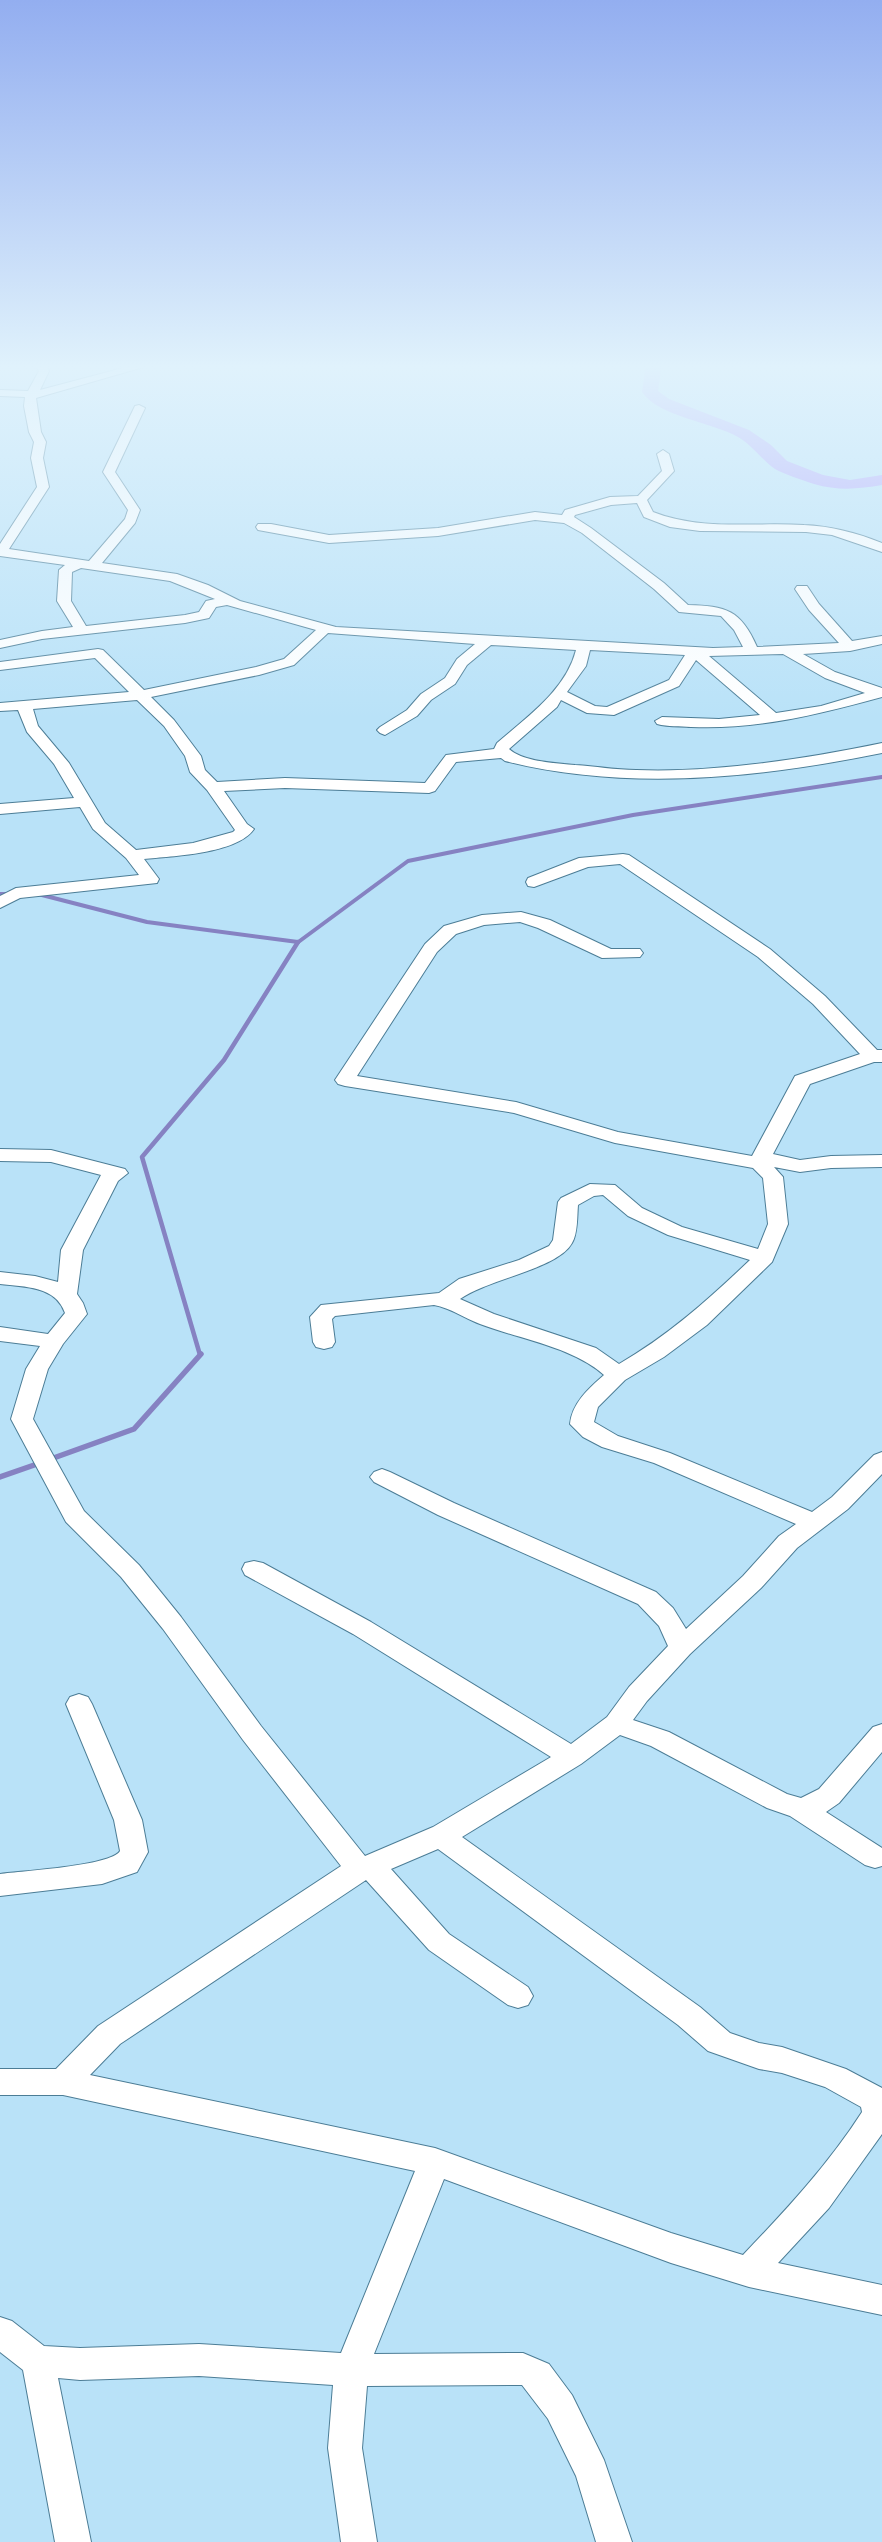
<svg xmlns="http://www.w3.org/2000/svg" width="882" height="2542" font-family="'Sofia Sans Condensed',sans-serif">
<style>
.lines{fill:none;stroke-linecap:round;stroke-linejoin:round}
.stream-far2{stroke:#8682c2;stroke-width:4}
.stream-far1{stroke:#8682c2;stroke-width:4.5}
.stream{stroke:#8682c2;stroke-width:5.5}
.river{fill:#b4a5fc;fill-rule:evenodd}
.minor-casing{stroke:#4c7d96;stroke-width:2}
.minor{fill:#fff;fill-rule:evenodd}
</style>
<rect width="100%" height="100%" fill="#b9e2f8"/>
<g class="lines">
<g class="stream-far2">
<path d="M0 894H10"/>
<path d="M38 894 147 922 298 942"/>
<path d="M297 943 408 861 633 815 882 777"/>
</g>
<path class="stream-far1" d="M200 1355 142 1157 224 1060 298 942"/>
<g class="stream">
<path d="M48 1460 134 1429 201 1354"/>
<path d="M0 1477 40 1463"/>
</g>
<path class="river" d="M646 364H662L658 391 669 399 749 430 771 445 787 461 823 475 850 480 882 475V485C859 489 838 491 814 484 802 480 786 475 775 469 762 460 752 445 738 437 712 422 659 417 642 392Z"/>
<defs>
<g id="minor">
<path d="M36 364H46L49 371 40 390 138 364H154L36 398 41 432 46 442 43 458 49 487 9 549 89 561 125 519 128 510 103 472 135 406 139 405 145 408 115 472 140 510 135 523 102 563 177 574 208 585 240 601 336 627 713 648 743 647 734 630 721 616 679 612 654 589 582 533 564 523 535 520 438 536 329 543 258 530 256 527 258 524H271L329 535 438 528 535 512 562 515 565 510 610 497 638 496 662 471 657 454 663 450 669 454 674 471 647 500 653 512C701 531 754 522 804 525 831 526 857 533 882 543V552L832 535 806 532 700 531 670 527 644 517 637 503 611 505 575 515 574 517 591 528 664 583 688 605C726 606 741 610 757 647L839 643 809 610 795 589 797 586H807L819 604 852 641 882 636V644L850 651 803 654 835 672 882 688V697C820 714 757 730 691 727 680 726 668 727 657 724L655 721 662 717 719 719 760 715 696 660 679 686 614 715 587 713 561 700 557 707 509 749C524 762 555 763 575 765 595 766 615 770 636 770 715 773 805 759 882 743V753C759 778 628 792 505 761L501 758 456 762 435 791 429 793 285 788 224 791 247 824 254 829C237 854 172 856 144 859L159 879 157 883 20 898 0 908V896L16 888 139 875 126 858 93 829 80 807 0 814V804L74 798 54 764 27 732 18 710 0 711V703L129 692 95 658 0 670V662L98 649 103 650 144 690 256 667 284 659 316 630 227 605 216 607 209 618 185 623 42 639 0 648V640L42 631 73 627 57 601 59 570 65 565 0 556V544L37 487 31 458 34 442 29 432 24 406 25 397 0 396V390L28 391 39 371ZM81 568 170 581 215 599 206 601 199 612 185 615 86 626 71 601 72 572ZM328 633 475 644 457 659 445 678 421 694 407 710 380 727 377 730 380 733 385 735 417 716 431 700 455 684 467 665 491 645 576 650C566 690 527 717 497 743L494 749 446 755 425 783 285 778 217 782 205 770 201 756 174 720 151 697 259 675 294 665ZM590 650 685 655 669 680 607 707 595 706 567 692 586 666ZM783 654 825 678 865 693 821 706 776 713 709 656ZM137 700 164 726 185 756 190 772 207 790 235 830 233 832 193 843 136 850 105 823 69 763 38 726 33 709Z"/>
<path d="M623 854 629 855 770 949 825 996 877 1050H882V1062H874L810 1084 773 1154 800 1160 831 1156 882 1155V1167L831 1168 800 1172 774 1167 783 1177 788 1224 772 1262 707 1325 664 1357 625 1380 598 1407 594 1422 618 1436 670 1453 812 1512 832 1497 874 1455 882 1452V1474L848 1509 797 1548 761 1588 690 1654 647 1701 633 1720 669 1732 787 1794 801 1798 819 1789 873 1727 882 1724V1752L839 1803 826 1812 882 1848V1866L875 1868 865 1865 790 1816 767 1808 651 1746 620 1735 581 1764 462 1837 700 2007 730 2033 759 2043 782 2047 846 2069 882 2088V2134L829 2208 778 2263 882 2285V2315L749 2287 671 2263 444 2179 374 2354 523 2353 549 2364 572 2395 604 2460 632 2542H596L576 2476 548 2419 522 2385 367 2386 362 2448 377 2542H341L328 2448 333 2385 199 2376 80 2380 58 2378 91 2542H55L23 2370 0 2352V2317L12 2321 44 2346 80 2348 199 2344 341 2353 415 2171 63 2095H0V2069H56L98 2026 341 1866 243 1740 163 1629 121 1577 66 1522 11 1419 26 1369 40 1346 0 1341V1327L48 1334 65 1313C56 1286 25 1287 0 1284V1272L35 1276 58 1282 61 1250 101 1175 51 1162 0 1161V1149L51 1150 125 1169 128 1173 118 1181 83 1250 77 1294 83 1303 87 1314 63 1344 48 1369 33 1419 84 1511 139 1565 181 1617 261 1726 365 1856 433 1827 551 1757 353 1634 245 1575 242 1569 245 1563 254 1561 263 1563 371 1622 571 1744 607 1717 629 1687 668 1646 659 1626 638 1604 438 1515 374 1482 370 1477 374 1472 382 1469 390 1472 454 1503 656 1592 673 1608 686 1629 743 1576 779 1536 796 1524 654 1463 602 1447 583 1437 570 1424C572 1403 589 1388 604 1375 573 1347 519 1339 480 1324 464 1318 451 1308 434 1305L335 1316 332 1319 335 1342 332 1347 324 1349 316 1347 313 1342 310 1317 321 1305 439 1293 459 1279 519 1260 549 1246 553 1240 558 1202 561 1198 590 1184 615 1185 642 1208 682 1227 758 1249 768 1224 763 1178 753 1168 615 1143 514 1113 345 1086 338 1084 335 1080 425 944 444 926 482 915 521 912 550 920 611 949H640L643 953 640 957 602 958 538 928 520 922 484 925 456 934 437 952 357 1076 516 1102 618 1132 752 1156 795 1076 860 1054 813 1004 758 957 620 864 588 867 534 887 528 886 526 882 528 878 579 858ZM603 1195 628 1216 668 1235 750 1260C708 1300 669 1335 619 1364L596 1348 494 1314 460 1299C488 1279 558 1269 572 1243 578 1233 577 1216 578 1205L594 1196ZM438 1849 678 2025 708 2051 759 2069 782 2073 825 2087 861 2107 862 2112C828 2165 786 2210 743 2255L671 2233 435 2148 90 2075 120 2044 366 1880 429 1950 508 2005 518 2008 528 2005 533 1996 528 1987 449 1934 391 1869Z"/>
<path d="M79 1694 88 1697 92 1704 142 1820 148 1852 137 1872 102 1884 0 1896V1874C21 1871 111 1866 120 1851L114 1820 66 1704 70 1697Z"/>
</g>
</defs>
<use href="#minor" class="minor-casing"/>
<use href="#minor" class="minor"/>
</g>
<linearGradient id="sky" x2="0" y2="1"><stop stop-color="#93aef0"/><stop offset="0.51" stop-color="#e0f2fc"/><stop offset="1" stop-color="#e0f2fc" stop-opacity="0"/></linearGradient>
<rect width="882" height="719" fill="url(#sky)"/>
</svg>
